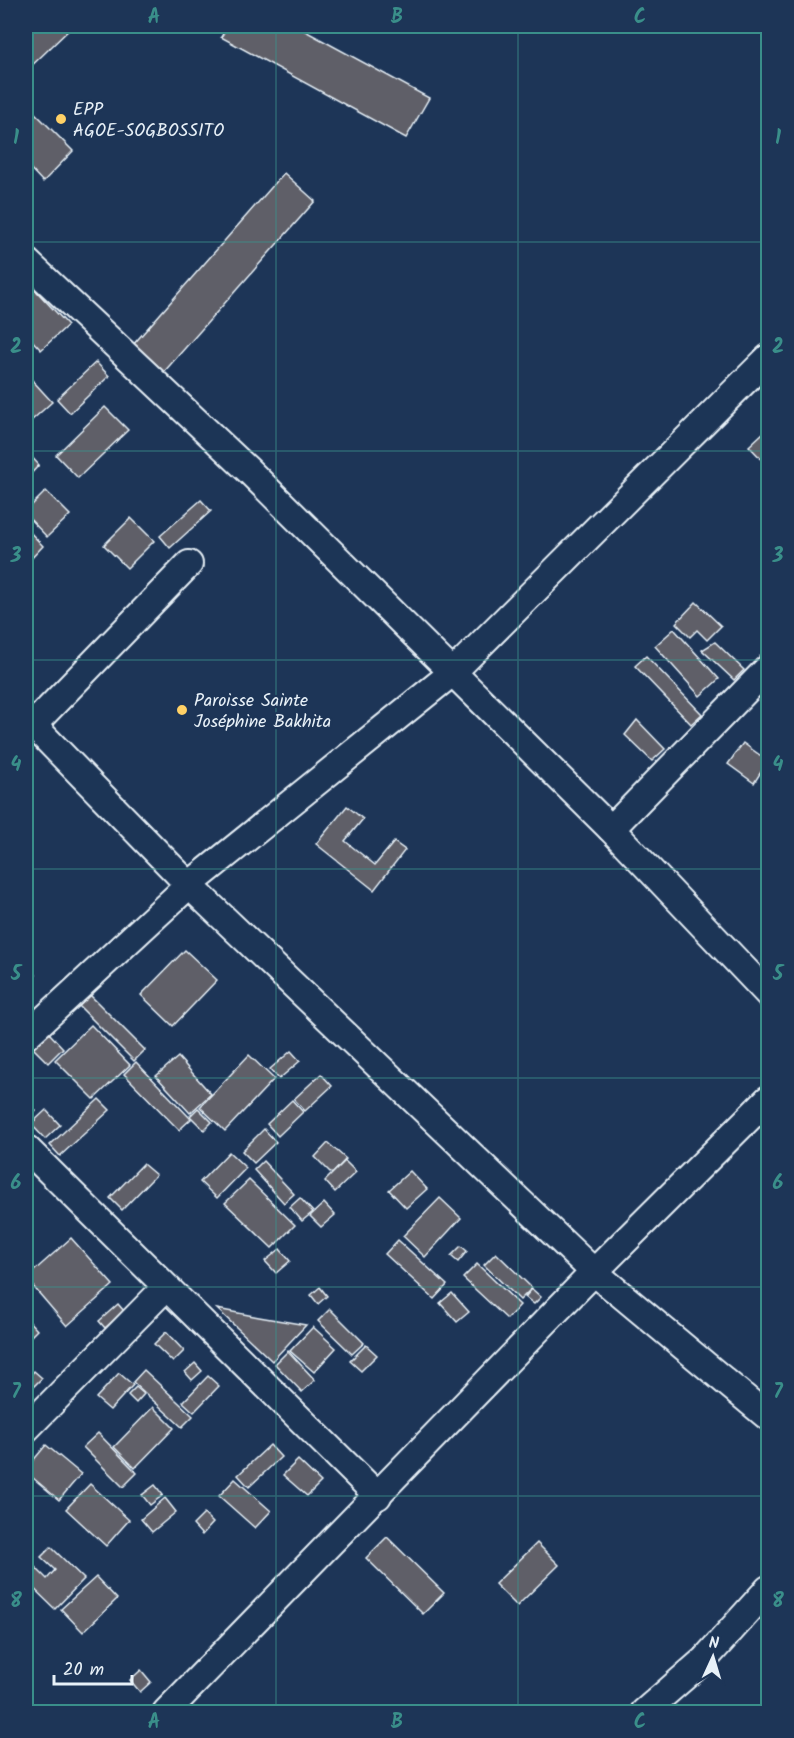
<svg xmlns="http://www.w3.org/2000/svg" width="794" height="1738" font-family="Kalam,sans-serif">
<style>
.building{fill:#5e5f68;stroke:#e8f1f8;stroke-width:1.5}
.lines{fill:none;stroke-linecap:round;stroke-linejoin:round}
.minor-casing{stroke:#e8f1f8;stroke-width:30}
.minor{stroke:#1d3557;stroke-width:26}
.grid{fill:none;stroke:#3a8f8a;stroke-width:1.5;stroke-opacity:0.55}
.poi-dot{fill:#ffd166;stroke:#1d3557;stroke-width:2}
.labels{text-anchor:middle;stroke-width:4.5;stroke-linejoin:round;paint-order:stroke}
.poi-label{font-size:18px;fill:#e8f1f8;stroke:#1d3557;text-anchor:start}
.neatline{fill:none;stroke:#3a8f8a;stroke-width:2}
.grid-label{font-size:20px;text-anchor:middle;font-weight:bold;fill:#3a8f8a}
</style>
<rect width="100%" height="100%" fill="#1d3557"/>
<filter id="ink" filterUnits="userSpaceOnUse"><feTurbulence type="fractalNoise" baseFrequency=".0167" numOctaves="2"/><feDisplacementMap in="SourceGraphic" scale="12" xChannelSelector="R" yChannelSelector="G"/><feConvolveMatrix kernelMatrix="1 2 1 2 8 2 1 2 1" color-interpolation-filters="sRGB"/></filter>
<g filter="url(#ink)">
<g class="building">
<path d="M26 26H73L26 71Z"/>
<path d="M228 26H296L429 98 406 138 221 37Z"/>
<path d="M26 104 73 151 43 182 26 164Z"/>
<path d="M284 173 315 201 163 373 132 346Z"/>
<path d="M26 280 68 325 41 350 26 334Z"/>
<path d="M96 362 109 376 70 413 57 399Z"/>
<path d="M32 380 52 402 31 421 26 415V385Z"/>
<path d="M105 407 128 430 78 478 56 455Z"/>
<path d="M764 432 768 436V466L749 446Z"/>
<path d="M26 451 39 465 26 479Z"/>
<path d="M46 491 70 515 47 537 26 515V511Z"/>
<path d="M201 500 211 511 170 548 160 536Z"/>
<path d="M131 518 154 541 127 568 104 545Z"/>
<path d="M26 528 43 546 26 564Z"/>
<path d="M696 602 721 626 707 640 697 630 690 637 676 623Z"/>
<path d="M674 629 719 679 700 696 655 646Z"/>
<path d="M715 642 744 670 734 680 702 650Z"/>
<path d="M646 656 702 714 691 724 635 666Z"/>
<path d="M637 720 665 749 652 761 625 735Z"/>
<path d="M743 743 768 761 754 783 728 764Z"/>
<path d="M347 806 363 819 345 841 375 865 394 842 405 850 374 890 316 844Z"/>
<path d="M185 950 217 980 173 1026 141 995Z"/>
<path d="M26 965 36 975 26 984Z"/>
<path d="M90 995 145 1050 134 1061 79 1006Z"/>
<path d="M91 1025 130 1065 94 1099 55 1060Z"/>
<path d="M49 1033 63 1048 48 1063 33 1048Z"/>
<path d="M291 1051 300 1061 279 1079 270 1069Z"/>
<path d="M249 1055 274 1079 225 1131 200 1107Z"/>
<path d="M178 1057 211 1094 190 1113 156 1076Z"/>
<path d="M136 1062 191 1119 179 1130 124 1074Z"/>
<path d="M321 1074 332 1086 305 1111 294 1099Z"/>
<path d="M99 1099 110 1110 60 1156 50 1145Z"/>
<path d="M26 1100 36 1111 26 1121Z"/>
<path d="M292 1100 303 1112 278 1136 267 1124Z"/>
<path d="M198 1108 212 1122 204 1130 190 1116Z"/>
<path d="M46 1110 60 1125 45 1139 31 1124Z"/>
<path d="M264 1129 276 1142 254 1163 242 1151Z"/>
<path d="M328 1143 346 1159 332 1174 315 1157Z"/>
<path d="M229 1152 246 1168 217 1198 200 1182Z"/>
<path d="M263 1161 294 1194 284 1203 254 1170Z"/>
<path d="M345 1161 356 1172 335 1192 325 1181Z"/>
<path d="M143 1164 156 1175 122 1210 110 1198Z"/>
<path d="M410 1171 427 1189 406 1208 389 1190Z"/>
<path d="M249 1180 295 1225 272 1248 225 1203Z"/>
<path d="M300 1198 313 1212 302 1221 290 1207Z"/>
<path d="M440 1198 461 1218 425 1257 403 1236Z"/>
<path d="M324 1203 335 1215 321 1227 310 1216Z"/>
<path d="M71 1238 113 1285 67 1326 26 1278Z"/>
<path d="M398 1240 447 1285 434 1299 385 1254Z"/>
<path d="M461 1246 467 1251 458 1262 451 1256Z"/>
<path d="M280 1249 290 1261 276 1273 265 1261Z"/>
<path d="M496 1253 532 1288 520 1300 484 1265Z"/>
<path d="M477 1264 520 1305 507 1319 463 1278Z"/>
<path d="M320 1287 327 1296 318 1304 311 1295Z"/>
<path d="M532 1289 541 1297 534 1304 525 1297Z"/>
<path d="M452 1293 469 1312 457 1322 440 1303Z"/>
<path d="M118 1304 124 1311 105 1328 99 1321Z"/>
<path d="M217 1309 259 1317 306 1325 272 1361Z"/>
<path d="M330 1309 364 1343 352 1354 318 1321Z"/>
<path d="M26 1318 37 1330 26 1341Z"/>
<path d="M313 1327 336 1348 314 1372 290 1351Z"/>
<path d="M166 1332 184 1351 173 1362 154 1344Z"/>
<path d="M366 1345 377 1355 361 1371 350 1361Z"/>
<path d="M288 1351 315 1380 302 1392 275 1364Z"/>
<path d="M195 1363 202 1371 192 1380 185 1372Z"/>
<path d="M144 1370 193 1416 182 1427 133 1382Z"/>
<path d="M34 1371 42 1378 32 1388 26 1380Z"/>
<path d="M119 1373 133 1385 110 1410 96 1398Z"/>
<path d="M208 1376 219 1386 194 1412 183 1402Z"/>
<path d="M136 1387 144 1394 136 1403 128 1395Z"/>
<path d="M153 1407 174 1428 135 1468 114 1447Z"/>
<path d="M98 1433 137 1473 123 1487 83 1447Z"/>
<path d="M46 1445 81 1474 59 1500 26 1472V1469Z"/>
<path d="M270 1445 281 1457 249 1487 238 1475Z"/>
<path d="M298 1460 321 1482 307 1496 283 1475Z"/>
<path d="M235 1479 271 1511 255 1528 219 1496Z"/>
<path d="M90 1484 129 1520 106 1546 66 1509Z"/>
<path d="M155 1485 163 1495 150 1505 142 1495Z"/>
<path d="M165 1498 176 1512 152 1532 141 1519Z"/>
<path d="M204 1514 213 1523 202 1535 193 1525Z"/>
<path d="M387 1537 444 1593 423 1614 366 1558Z"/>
<path d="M537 1543 559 1565 517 1606 495 1584Z"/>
<path d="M51 1547 84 1579 55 1609 26 1581V1572L33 1565 47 1579 55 1570 41 1557Z"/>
<path d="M96 1577 117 1599 83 1632 61 1609Z"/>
<path d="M141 1670 151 1682 140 1692 130 1680Z"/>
</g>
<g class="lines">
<defs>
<g id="minor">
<path d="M26 261 248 470 611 829 768 994"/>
<path d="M26 718 189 885 594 1272 768 1417"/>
<path d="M33 725 189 564"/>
<path d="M611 829 768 668"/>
<path d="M26 1036 189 885 452 673 768 358"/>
<path d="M26 1148 378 1496"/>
<path d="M26 1429 166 1287"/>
<path d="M166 1712 594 1272 768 1099"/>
<path d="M644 1712 705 1659 768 1589"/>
</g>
</defs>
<use href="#minor" class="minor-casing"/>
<use href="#minor" class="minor"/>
</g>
</g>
<path class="grid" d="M276 26V1712M518 26V1712M26 242H768M26 451H768M26 660H768M26 869H768M26 1078H768M26 1287H768M26 1496H768"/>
<g class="poi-dot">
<circle cx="61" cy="119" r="6"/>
<circle cx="182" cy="710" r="6"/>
</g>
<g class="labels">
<g class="poi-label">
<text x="73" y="115">EPP<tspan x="73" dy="21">AGOE-SOGBOSSITO</tspan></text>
<text x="194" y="706">Paroisse Sainte<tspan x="194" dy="21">Joséphine Bakhita</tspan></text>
</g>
</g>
<rect width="794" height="1738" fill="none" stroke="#1d3557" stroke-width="66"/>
<g transform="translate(713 1657) rotate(4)" stroke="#1d3557" stroke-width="4.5" paint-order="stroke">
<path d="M0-4.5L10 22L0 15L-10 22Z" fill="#e8f1f8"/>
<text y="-9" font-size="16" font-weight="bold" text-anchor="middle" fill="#e8f1f8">N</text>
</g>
<path d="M54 1675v9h78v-9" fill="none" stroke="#e8f1f8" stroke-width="3"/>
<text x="63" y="1675" font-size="18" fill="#e8f1f8" stroke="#1d3557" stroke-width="4.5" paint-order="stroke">20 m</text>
<rect x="33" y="33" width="728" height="1672" class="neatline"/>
<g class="grid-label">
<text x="154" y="23">A</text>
<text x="397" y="23">B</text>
<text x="640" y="23">C</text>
<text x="16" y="144">1</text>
<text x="778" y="144">1</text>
<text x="16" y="353">2</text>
<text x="778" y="353">2</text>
<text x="16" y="562">3</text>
<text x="778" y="562">3</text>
<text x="16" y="771">4</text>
<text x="778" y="771">4</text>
<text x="16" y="980">5</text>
<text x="778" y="980">5</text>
<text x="16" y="1189">6</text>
<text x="778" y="1189">6</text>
<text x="16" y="1398">7</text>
<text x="778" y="1398">7</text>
<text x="16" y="1607">8</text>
<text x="778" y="1607">8</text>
<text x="154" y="1728">A</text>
<text x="397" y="1728">B</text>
<text x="640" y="1728">C</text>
</g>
</svg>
